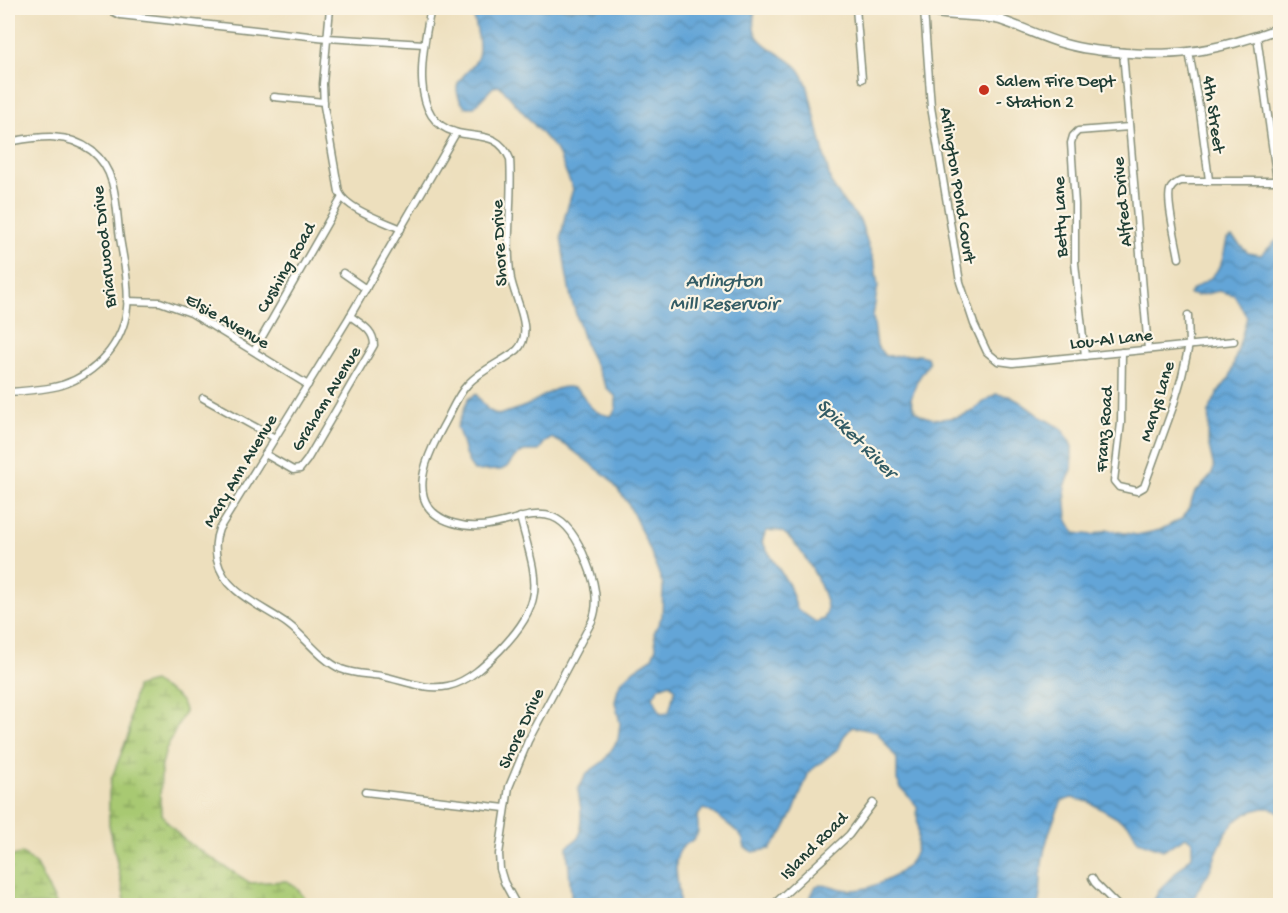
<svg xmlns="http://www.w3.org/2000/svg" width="1288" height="913" font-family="'Gochi Hand',sans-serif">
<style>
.wetland{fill:url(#wetland-marsh);stroke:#648353;stroke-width:1.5}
.water{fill:url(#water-waves);stroke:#417186;stroke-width:1.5;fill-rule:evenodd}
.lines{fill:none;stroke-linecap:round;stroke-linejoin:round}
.street-casing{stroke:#868e78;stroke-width:9}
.secondary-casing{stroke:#868e78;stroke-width:11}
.street{stroke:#fff;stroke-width:6}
.secondary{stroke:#fff;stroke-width:8}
.poi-dot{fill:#c8321e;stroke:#fcf5e5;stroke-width:2}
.labels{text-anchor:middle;stroke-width:4.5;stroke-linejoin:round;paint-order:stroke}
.poi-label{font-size:18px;fill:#1f3d34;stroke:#fcf5e5;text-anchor:start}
.street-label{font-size:18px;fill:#1f3d34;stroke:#fcf5e5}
.water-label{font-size:20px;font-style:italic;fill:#335c65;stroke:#fcf5e5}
</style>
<defs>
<pattern id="wetland-marsh" width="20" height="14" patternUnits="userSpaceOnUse" patternTransform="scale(1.5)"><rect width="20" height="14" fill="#a8c972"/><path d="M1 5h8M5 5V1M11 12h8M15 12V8" fill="none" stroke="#88a45e"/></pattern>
<pattern id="water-waves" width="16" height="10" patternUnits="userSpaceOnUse" patternTransform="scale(1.5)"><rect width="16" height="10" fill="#63a5d7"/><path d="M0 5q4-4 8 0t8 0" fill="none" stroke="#5188af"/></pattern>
</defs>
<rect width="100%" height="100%" fill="#fcf5e5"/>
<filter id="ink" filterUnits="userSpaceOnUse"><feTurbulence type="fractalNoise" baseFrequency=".0167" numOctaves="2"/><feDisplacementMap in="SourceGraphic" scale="12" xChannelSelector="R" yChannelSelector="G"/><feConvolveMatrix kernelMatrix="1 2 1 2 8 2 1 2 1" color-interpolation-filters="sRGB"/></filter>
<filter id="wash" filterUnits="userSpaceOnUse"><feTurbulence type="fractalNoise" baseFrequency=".008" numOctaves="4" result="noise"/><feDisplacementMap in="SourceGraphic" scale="24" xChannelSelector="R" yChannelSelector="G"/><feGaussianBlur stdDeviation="1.35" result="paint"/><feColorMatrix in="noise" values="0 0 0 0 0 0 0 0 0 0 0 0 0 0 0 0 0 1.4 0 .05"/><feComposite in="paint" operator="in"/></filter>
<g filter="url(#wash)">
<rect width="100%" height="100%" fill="#eddfbd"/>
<g class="wetland">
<path d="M153 682C165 690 183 696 185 711L166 749 161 769 160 803 162 814 167 822 182 838 202 852 250 883 287 881 294 885 311 905H126L109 825V793L111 780 129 733 131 709 136 687Z"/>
<path d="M22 853 36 865 57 905H11L8 865 11 857Z"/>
</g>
<path class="water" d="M472 8H756C744 45 777 48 797 67 802 72 804 78 807 84L831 183 845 204 860 220 875 265 878 286 873 316 877 346 885 356 919 355 927 357 929 363 917 381 911 399C912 404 914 409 917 412 929 423 959 419 972 411 980 405 987 399 996 394L1009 396 1020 402 1041 417 1061 428 1069 440 1072 447V469L1065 487 1067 519 1075 533 1093 535 1107 530 1137 535 1160 530 1183 518 1190 506 1194 494 1210 477 1214 468 1208 442 1209 411 1217 394 1230 377 1247 317 1234 295 1219 291 1197 296 1189 294C1195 286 1202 284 1209 279 1222 269 1224 254 1227 239L1232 237 1248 253 1261 255 1280 237V813C1275 808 1266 807 1259 809 1225 817 1221 846 1209 872 1203 884 1193 891 1195 905H1156L1153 902 1160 889 1192 856V840L1186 837 1163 850 1138 841 1129 825 1089 802 1072 798 1062 801C1052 822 1045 841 1042 864 1040 878 1042 891 1038 905H810L811 896 816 886C827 883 838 889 849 890 862 891 873 886 885 881 923 862 918 845 917 806L901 788 897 780V759L877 732 852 727 844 736 839 748 809 772 794 811 783 832 770 849 753 852 745 848C744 845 744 841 742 838 738 831 711 810 703 809L697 817C703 848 684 835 677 857 673 872 681 890 679 905H572L567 847 578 838 581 831V810L578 790 587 773 604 761 618 740 620 723 615 702 618 688 622 681 635 669 652 658 656 647 654 633 662 616 663 585 650 550 628 503 609 478 567 446 552 438 544 443 539 451H524L514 458 507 467 501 470 474 471C464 459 463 441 457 427L468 399 476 394 488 410 498 415C508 412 520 409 530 404 543 397 558 383 574 388 584 392 586 404 593 409 598 413 605 415 611 416L616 409V397L607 388 586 347 571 298 566 272 561 237 565 216 573 189 557 151 500 86 493 87 474 107H465C441 77 478 75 479 50 480 37 474 21 472 8ZM766 531C770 531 776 530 780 531 797 537 829 593 827 611 827 612 824 618 824 619L816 622 797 609 789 585 762 542ZM670 683 675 689 669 712 661 714 653 697 659 687Z"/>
</g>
<g filter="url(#ink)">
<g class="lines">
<defs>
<g id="street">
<path d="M106 8 120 15 327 38 424 44"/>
<path d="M330 8 323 84 324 106 339 192C346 209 384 221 401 229"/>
<path d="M431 8C424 43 406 119 455 132 478 139 498 131 510 159 513 197 505 243 511 279 515 300 535 332 517 350 502 362 482 369 468 384 459 393 453 407 447 419 429 452 399 506 453 523 512 541 553 472 587 563 594 580 600 602 592 621L528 741 509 787 499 854 500 869 504 882 517 906"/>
<path d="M856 8 862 79"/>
<path d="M924 10 931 107 960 282 974 324 987 352 998 361 1013 363 1234 341"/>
<path d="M1001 20V8"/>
<path d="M1257 36 1277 181"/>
<path d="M1123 52 1148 349"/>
<path d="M1189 52 1200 112 1209 180"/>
<path d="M274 97 324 102"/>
<path d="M456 133 350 316 219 529C215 540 215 548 217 560 225 594 263 606 289 625 306 638 321 660 341 669 353 674 368 674 381 676 403 680 426 691 448 686 468 682 486 664 500 650 549 599 536 579 520 517"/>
<path d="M1179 258C1177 245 1166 201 1170 190 1172 185 1176 183 1181 181H1280"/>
<path d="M343 273 366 289"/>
<path d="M127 301 160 302 191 313 308 385"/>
<path d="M254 351 341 199"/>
<path d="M1122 352 1121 423 1114 481 1119 487 1137 491 1144 487 1173 407 1182 376 1189 345 1188 315"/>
<path d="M1085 356 1075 263V204L1071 143 1073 136 1078 131 1129 127"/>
<path d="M8 392C25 391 45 390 62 385 96 374 123 344 127 308 130 284 122 255 119 231 116 202 116 170 92 151 66 131 38 137 8 142"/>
<path d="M203 398 275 438"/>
<path d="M265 454 293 470 300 469 307 460 374 345C374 330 361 324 350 316"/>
<path d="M365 792 505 808"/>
<path d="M1092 878 1095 883 1118 906"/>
<path d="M723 905V906"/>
<path d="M772 906 849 835 873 803"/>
</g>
<path id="secondary" d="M919 8C942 18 975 13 1000 20 1022 27 1043 38 1065 44 1096 53 1155 56 1188 52 1216 49 1254 38 1280 28"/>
</defs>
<use href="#street" class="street-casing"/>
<use href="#secondary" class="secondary-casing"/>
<use href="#street" class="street"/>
<use href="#secondary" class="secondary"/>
</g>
</g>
<circle class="poi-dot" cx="984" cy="90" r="6"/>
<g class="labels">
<g class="poi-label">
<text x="996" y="86">Salem Fire Dept<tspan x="996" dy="21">- Station 2</tspan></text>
</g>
<g class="street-label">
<text transform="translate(1215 114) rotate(82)" y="6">4th Street</text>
<text transform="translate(959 185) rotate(81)" y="6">Arlington Pond Court</text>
<text transform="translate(1121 202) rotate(-95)" y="6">Alfred Drive</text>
<text transform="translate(1059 217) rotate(-92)" y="6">Betty Lane</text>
<text transform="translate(498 243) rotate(-93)" y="6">Shore Drive</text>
<text transform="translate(103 247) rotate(-96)" y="6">Briarwood Drive</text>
<text transform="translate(285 267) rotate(-60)" y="6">Cushing Road</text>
<text transform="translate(228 320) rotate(30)" y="6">Elsie Avenue</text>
<text transform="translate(1111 338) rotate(-6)" y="6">Lou-Al Lane</text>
<text transform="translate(325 398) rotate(-59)" y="6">Graham Avenue</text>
<text transform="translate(1156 401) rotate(-73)" y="6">Marys Lane</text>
<text transform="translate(1103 429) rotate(-86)" y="6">Franz Road</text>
<text transform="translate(239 470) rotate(-59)" y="6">Mary Ann Avenue</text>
<text transform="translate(520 728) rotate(-65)" y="6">Shore Drive</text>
<text transform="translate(813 845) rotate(-45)" y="6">Island Road</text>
</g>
<g class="water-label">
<text x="724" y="286">Arlington<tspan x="724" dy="23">Mill Reservoir</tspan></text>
<text transform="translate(858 437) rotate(45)" y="7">Spicket River</text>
</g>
</g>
<rect width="1288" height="913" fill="none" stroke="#fcf5e5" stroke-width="30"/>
</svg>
